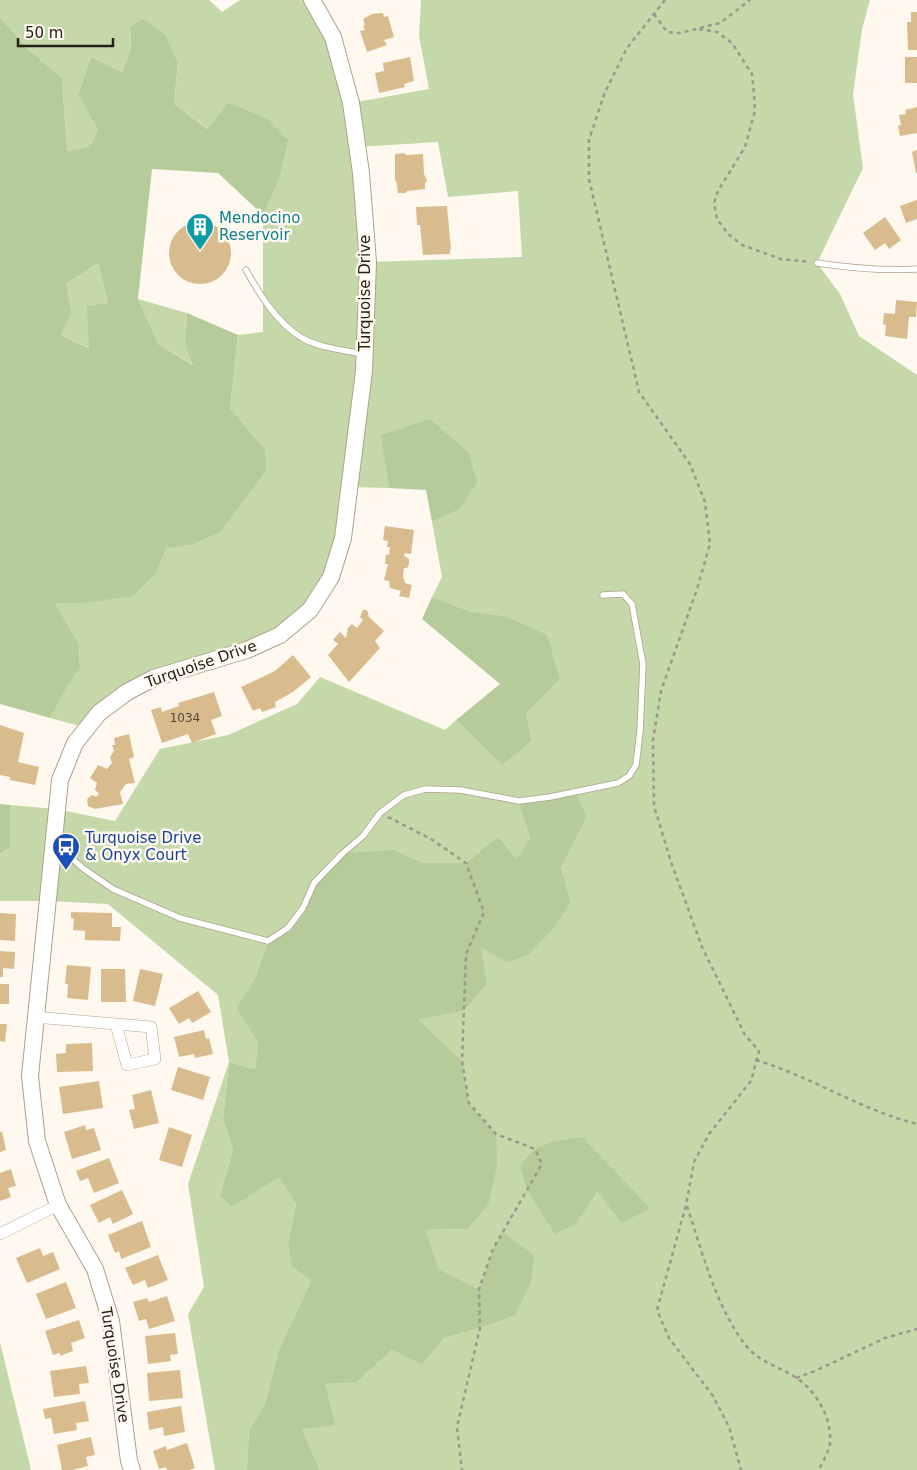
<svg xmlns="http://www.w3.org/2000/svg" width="917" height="1470" font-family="'DejaVu Sans',sans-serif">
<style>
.green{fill:#c4d8aa;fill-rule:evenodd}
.forest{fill:#b6cb9a;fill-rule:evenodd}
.building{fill:#d9bc8e}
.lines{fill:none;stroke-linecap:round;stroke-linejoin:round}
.lane-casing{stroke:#afa18a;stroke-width:7}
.street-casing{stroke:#afa18a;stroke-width:12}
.secondary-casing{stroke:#afa18a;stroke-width:18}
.path{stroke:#9c968c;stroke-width:2.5;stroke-dasharray:4 4;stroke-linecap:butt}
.lane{stroke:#fff;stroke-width:5.5}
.street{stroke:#fff;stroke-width:11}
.secondary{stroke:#fff;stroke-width:16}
.labels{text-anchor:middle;stroke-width:5;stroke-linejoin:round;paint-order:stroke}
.number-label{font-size:12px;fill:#534836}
.culture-label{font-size:15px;fill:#0d838f;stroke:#fef8ee;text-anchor:start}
.street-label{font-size:15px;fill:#262118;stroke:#fef8ee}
.transit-label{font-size:15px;fill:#164399;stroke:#fef8ee;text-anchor:start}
</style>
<rect width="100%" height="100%" fill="#fef8ee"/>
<g class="green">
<path d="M0 0H209L222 12 240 0H312L351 103 429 89 419 36 421 0H870L862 29 853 94 863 168 817 263 840 294 859 336 917 375V1470H320L302 1429 325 1384 356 1383 392 1350 422 1365 444 1338 480 1328 515 1316 493 1249 479 1289 439 1269 424 1230 467 1229 496 1134 469 1103 462 1061 417 1020 464 1011 487 984 482 948 571 902 561 868 587 817 530 838 516 859 498 836 466 863H423L395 850 303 908 288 928 268 941 255 978 236 1008 258 1043 255 1069 229 1062 223 1119 233 1149 220 1196 232 1207 279 1176 296 1204 288 1243 311 1281 279 1349 265 1404 249 1430 247 1470H215L188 1314 204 1287 188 1184 229 1062 218 995 108 904 47 901H0V854L10 847V805L56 809 115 821 160 749 228 735 297 704 320 677 445 730 456 720 502 765 526 714 560 679 504 616 469 611 432 597 442 577 432 522 458 510 382 435 389 488 350 487 331 577 280 635 154 678 87 728 50 718 63 691 80 668 79 644 55 603H83L157 572 166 549 191 545 265 449 230 408 238 335 263 332V215L279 180 174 104 178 63 166 35 130 27 131 50 122 72 91 57 78 95 98 130 91 147 67 151 62 78 28 49 0 17ZM438 142 448 197 518 191 522 257 368 262 357 147Z"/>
<path d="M98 263 108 303 90 348 61 335 72 313 66 284Z"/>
<path d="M138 299 187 313 185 344 194 365 159 345Z"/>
<path d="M0 1342 31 1470H0Z"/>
</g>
<g class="forest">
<path d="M0 17 28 49 62 78 67 151 90 147 98 130 78 95 91 57 122 72 131 50 130 27 143 19 166 35 178 63 174 104 208 129 228 103 266 118 288 140 279 180 263 215 218 173 152 169 138 299 159 345 193 365 185 344 187 313 238 335 230 408 265 449 266 470 221 531 191 545 166 549 157 572 133 596 83 603H55L79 644 80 668 64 691 50 718 0 704ZM98 263 108 303 87 306 89 348 61 335 72 313 66 284Z"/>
<path d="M430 419 469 453 477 483 458 510 432 522 426 490 389 488 381 435Z"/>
<path d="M432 597 469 611 504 616 547 635 560 679 526 714 531 741 502 765 456 720 500 684 422 619Z"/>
<path d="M575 792 587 817 561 868 571 902 554 928 528 955 507 962 482 948 487 984 464 1011 418 1020 462 1061 469 1103 496 1134 497 1165 488 1205 467 1229 425 1230 439 1269 479 1289 493 1249 503 1232 534 1255 531 1282 515 1316 480 1328 444 1338 422 1365 392 1350 356 1383 325 1384 335 1425 302 1429 320 1470H247L249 1430 265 1404 279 1349 311 1281 292 1266 288 1243 296 1204 279 1177 232 1207 220 1196 233 1149 223 1119 229 1062 255 1069 258 1043 236 1008 255 978 268 941 288 928 303 908 314 883 343 853 395 850 423 863H466L498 836 516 859 530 838 519 801Z"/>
<path d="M0 804 10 805V847L0 854Z"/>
<path d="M582 1137 650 1208 622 1223 597 1191 576 1224 555 1234 527 1190 520 1165 535 1149 554 1141Z"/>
</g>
<g class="building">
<path d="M911 12H917V50H908L907 22H911Z"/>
<path d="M383 13 384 17 388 16 394 37 384 40 387 45 367 52 360 31 365 30 363 26 365 25 363 19 372 14Z"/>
<path d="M410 57 414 81 404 84 405 87 379 93 375 73 384 71 383 63Z"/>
<rect x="905" y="57" width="12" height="26"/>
<path d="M917 107V133L900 136 898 126 901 125 899 115 906 114 905 110Z"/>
<path d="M917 150V173H916L912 152Z"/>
<path d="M405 153V155L423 154 424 174 427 181 425 183V189L407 191 406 193H398L396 180 395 181V154Z"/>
<path d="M917 200V219L906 223 900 206Z"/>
<path d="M447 206 451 249 450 250V254L423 255 420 225H417L416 207Z"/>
<path d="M885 217 901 240 889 249 885 243 875 250 863 233Z"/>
<circle cx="200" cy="253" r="31"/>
<path d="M896 300 917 302 916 317H909L907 339 885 336 886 325 883 324 884 313 895 314Z"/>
<path d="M385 526 414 530 411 554 405 553 404 556 409 559V564L407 568H404L403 576 405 583 412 585 409 598 399 596 401 591 390 588 389 581 384 580 388 564H385L386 554 389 555 390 547H387L388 541 383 540Z"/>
<path d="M363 610H367L369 617 384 631 375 641 380 648 349 682 328 655 338 644 333 640 340 632 346 638 348 628 352 624 357 628 363 620 360 617Z"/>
<path d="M293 655 311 677 293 692 275 702 276 707 262 712 260 708 253 711 241 687 275 671Z"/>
<path d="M214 692 222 716 211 720 216 734 192 743 188 734 162 743 151 710 161 707 162 712 179 706 178 703Z"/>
<path d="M0 725 24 733 18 762 39 767 35 785 10 780V777L0 775Z"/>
<path d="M129 734 134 757 129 759 135 783 126 784 120 792 123 804 95 809 88 806 87 800 89 797 93 795 96 797 99 794 95 790 97 783 90 778 98 765 107 769 112 763 110 757 114 751 112 745H115L114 738Z"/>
<path d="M71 912 112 913V927H121L120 941 85 940V931L73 930 74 919 71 918Z"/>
<path d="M0 913 16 914 15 941 0 940Z"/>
<path d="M0 951 15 952 14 969 3 968V977H0Z"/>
<path d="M67 965 91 967 88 1000 67 998 68 984H65Z"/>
<path d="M101 969H125L126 1002H101Z"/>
<path d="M140 969 163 974 155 1006 133 1001Z"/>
<rect x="0" y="984" width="9" height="20"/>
<path d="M198 991 211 1012 192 1023 189 1018 179 1024 169 1008Z"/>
<path d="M0 1024H7L5 1042 0 1041Z"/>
<path d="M204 1030 206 1039 209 1038 213 1054 195 1058 194 1054 179 1057 174 1037Z"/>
<path d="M92 1043 93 1071 57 1072 56 1054 66 1053V1044Z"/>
<path d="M178 1067 210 1077 203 1100 171 1090Z"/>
<path d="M99 1081 103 1108 63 1114 59 1087Z"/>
<path d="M151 1090 159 1123 134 1129 129 1110 135 1109 132 1095Z"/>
<path d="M85 1125 86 1130 94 1128 101 1150 72 1159 64 1132Z"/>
<path d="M169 1127 192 1135 182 1167 159 1160Z"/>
<path d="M0 1132H2L6 1150 0 1152Z"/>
<path d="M109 1158 119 1183 94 1193 88 1178 80 1181 76 1171Z"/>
<path d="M11 1169 16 1186 8 1188 11 1197 0 1201V1173Z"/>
<path d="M122 1190 133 1214 113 1224 110 1217 99 1223 90 1205Z"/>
<path d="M142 1221 151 1247 121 1259 119 1251 115 1253 108 1235Z"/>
<path d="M40 1248 43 1256 53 1252 60 1269 27 1283 16 1258Z"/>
<path d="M158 1255 168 1280 148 1288 145 1280 133 1285 125 1268Z"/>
<path d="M66 1282 76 1308 46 1319 36 1294Z"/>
<path d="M167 1296 175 1321 149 1329 146 1319 139 1321 133 1302 147 1298 149 1302Z"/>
<path d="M79 1320 85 1338 71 1343 73 1351 60 1356V1353L53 1355 45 1331Z"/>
<path d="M175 1333 178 1354 170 1355 171 1361 148 1364 145 1336Z"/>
<path d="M86 1366 89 1383 79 1384 80 1394 54 1397 50 1371Z"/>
<path d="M180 1370 183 1398 149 1401 147 1373Z"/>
<path d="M85 1401 89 1421 76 1423 77 1430 54 1434 51 1418 45 1419 43 1409Z"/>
<path d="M181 1406 185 1432 164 1436 163 1427 149 1430 147 1412Z"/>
<path d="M91 1437 95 1455 86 1457 88 1466 73 1470H62L57 1445Z"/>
<path d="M187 1443 195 1468 189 1470H167L166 1467 159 1469 153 1451 166 1446 167 1450Z"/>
</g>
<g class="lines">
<defs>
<g id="lane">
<path d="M817 263C850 268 883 271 917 269"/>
<path d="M246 270C260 295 277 323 302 338 320 348 343 350 363 354"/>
<path d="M56 845 84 869 113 889 180 918 268 941 288 928 303 908 314 883 343 853 363 836 380 813 404 795 425 789 460 790 519 801 550 797 618 783 629 776 636 765 640 731 643 664 632 604 623 594 603 595"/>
</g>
<g id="street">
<path d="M34 1017 151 1027 155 1059 127 1065 116 1024"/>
<path d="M0 1234 58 1205"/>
</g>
<path id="secondary" d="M132 1470 129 1461 111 1321 95 1269 58 1205 37 1141 30 1076 60 780 75 743 99 713 127 692 154 678 247 650 280 635 310 610 331 577 343 538 364 371 368 262 361 173 351 103 333 37 312 0"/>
</defs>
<use href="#lane" class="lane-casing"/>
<use href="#street" class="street-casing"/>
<use href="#secondary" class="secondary-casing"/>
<g class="path">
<path d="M665 0 627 48 605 92 589 140V179L639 392 690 464 705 502 710 544 697 589 661 691 653 740 654 806 671 862 702 947 745 1035 759 1051 751 1081 709 1134 694 1162 686 1205 657 1310 669 1338 713 1396 729 1427 741 1470"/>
<path d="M654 14 667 32 680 33 720 23 750 0"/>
<path d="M699 29 717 32 732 43 752 74 754 94 755 111 745 147 718 191 714 203 717 219 728 234 742 245 781 259 810 262"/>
<path d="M388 817 431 839 466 863 484 912 466 954 462 1061 469 1103 496 1134 535 1149 542 1164 493 1249 479 1289 480 1328 457 1427 462 1470"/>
<path d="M756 1060C812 1077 861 1110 917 1124"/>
<path d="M687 1206C702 1251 714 1300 741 1339 755 1360 770 1363 790 1374 813 1386 832 1415 830 1442 830 1451 822 1462 819 1470"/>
<path d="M796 1378 815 1371 885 1338 917 1329"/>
</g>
<use href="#lane" class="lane"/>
<use href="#street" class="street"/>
<use href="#secondary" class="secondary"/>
</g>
<defs>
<symbol id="building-pin" viewBox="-11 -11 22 30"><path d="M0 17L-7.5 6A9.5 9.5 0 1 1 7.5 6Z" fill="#0f9aa8" stroke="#fef8ee"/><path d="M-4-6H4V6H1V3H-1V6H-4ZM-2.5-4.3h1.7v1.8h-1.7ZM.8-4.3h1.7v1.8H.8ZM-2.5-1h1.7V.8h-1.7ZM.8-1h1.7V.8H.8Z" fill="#fff"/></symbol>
<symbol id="bus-pin" viewBox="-11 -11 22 30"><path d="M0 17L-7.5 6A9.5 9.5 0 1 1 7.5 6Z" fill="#1a4fb4" stroke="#fef8ee"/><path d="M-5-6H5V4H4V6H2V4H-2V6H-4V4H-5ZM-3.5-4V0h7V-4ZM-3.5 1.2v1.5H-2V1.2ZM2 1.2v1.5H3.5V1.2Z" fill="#fff"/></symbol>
</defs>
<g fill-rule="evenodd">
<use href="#building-pin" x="184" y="211" width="32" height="43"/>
<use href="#bus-pin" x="50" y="831" width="32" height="43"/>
</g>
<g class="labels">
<g class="number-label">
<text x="185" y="722">1034</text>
</g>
<g class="culture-label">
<text x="219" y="223">Mendocino<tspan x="219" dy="17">Reservoir</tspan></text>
</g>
<g class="street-label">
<text transform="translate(365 293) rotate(-90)" y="5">Turquoise Drive</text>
<text transform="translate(201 664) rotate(-19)" y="5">Turquoise Drive</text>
<text transform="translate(115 1365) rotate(81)" y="5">Turquoise Drive</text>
</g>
<g class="transit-label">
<text x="85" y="843">Turquoise Drive<tspan x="85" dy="17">&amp; Onyx Court</tspan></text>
</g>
</g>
<path d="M18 38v8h95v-8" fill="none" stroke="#262118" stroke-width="2.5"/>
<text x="25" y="38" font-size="15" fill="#262118" stroke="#fef8ee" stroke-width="4" paint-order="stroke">50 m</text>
</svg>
